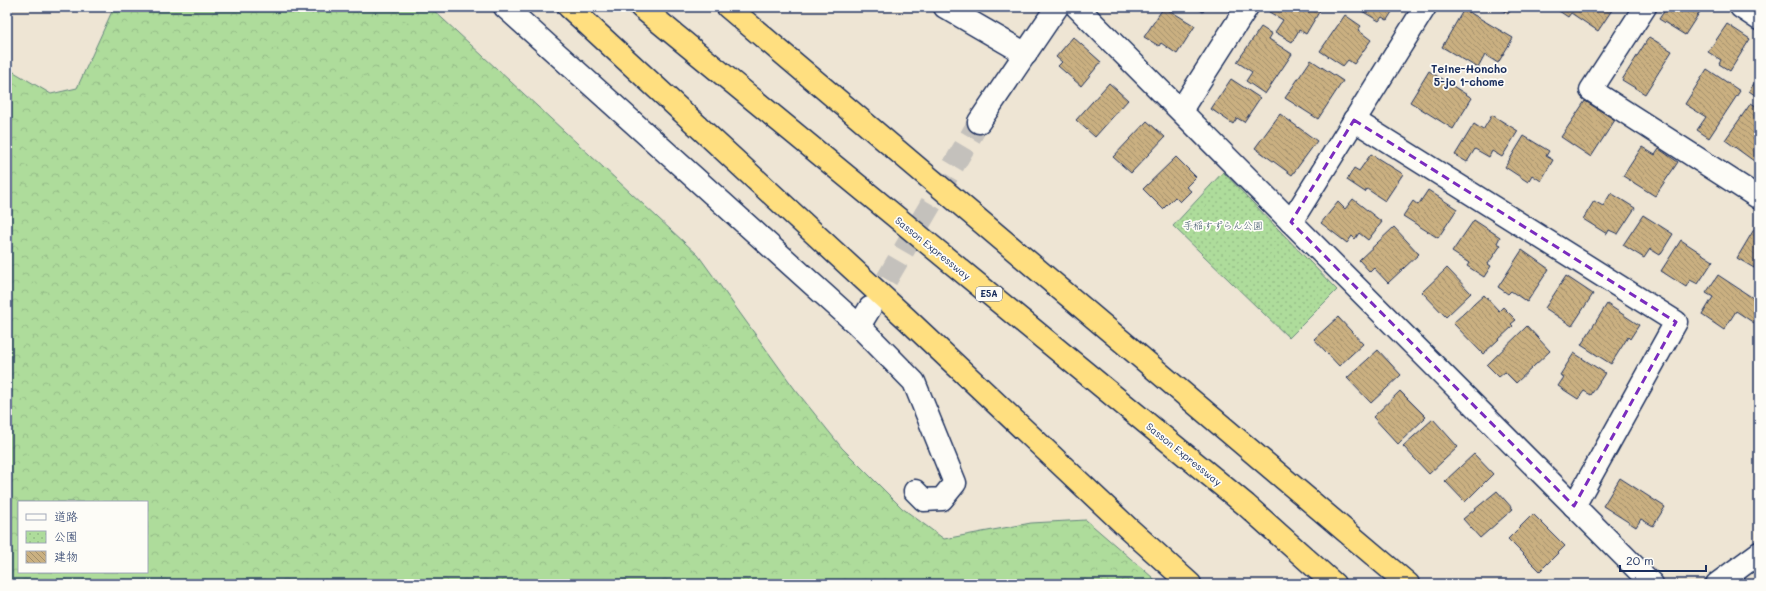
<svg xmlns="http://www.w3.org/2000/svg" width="1766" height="591" font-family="Mali,'Klee One',sans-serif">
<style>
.forest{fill:url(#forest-crowns);stroke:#64867c;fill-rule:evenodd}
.park{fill:url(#park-dots);stroke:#64867c}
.building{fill:url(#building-back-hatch);stroke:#1b2f5e}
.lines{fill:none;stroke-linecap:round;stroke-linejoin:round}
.street-tunnel{stroke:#c4c1bc;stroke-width:22;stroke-dasharray:22 11;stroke-linecap:butt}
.street-casing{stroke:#1b2f5e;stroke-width:25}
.secondary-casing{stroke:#1b2f5e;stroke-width:25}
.highway-casing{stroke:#1b2f5e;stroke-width:25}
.street{stroke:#fdfcf7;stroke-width:22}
.secondary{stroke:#fdfcf7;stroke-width:22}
.highway{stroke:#ffdf80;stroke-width:22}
.marked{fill:none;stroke:#7b2cbf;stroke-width:3;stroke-dasharray:8 5;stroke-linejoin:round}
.labels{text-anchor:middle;stroke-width:3.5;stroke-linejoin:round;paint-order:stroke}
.shield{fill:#fdfcf7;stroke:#5f6c8c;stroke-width:1}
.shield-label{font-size:9px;font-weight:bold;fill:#1b2f5e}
.park-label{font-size:10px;fill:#405a6d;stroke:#fdfcf7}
.street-label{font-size:10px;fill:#1b2f5e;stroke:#fdfcf7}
.neighbourhood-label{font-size:11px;font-weight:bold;fill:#1b2f5e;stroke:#fdfcf7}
</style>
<defs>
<pattern id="forest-crowns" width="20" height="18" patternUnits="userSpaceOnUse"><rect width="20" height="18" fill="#aedc9b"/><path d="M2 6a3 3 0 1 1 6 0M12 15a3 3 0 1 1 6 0" fill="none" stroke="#95bd88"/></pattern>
<pattern id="park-dots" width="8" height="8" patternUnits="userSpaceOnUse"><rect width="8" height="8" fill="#aedc9b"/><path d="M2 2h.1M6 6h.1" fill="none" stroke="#95bd88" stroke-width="1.8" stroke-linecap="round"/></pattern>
<pattern id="building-back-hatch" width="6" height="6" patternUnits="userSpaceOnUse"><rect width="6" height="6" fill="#cab081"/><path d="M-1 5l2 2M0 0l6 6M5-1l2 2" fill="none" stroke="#a3906d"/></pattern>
</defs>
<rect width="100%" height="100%" fill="#eee5d4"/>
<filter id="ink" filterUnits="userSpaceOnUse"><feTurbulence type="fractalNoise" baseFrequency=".025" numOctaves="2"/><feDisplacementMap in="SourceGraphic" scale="8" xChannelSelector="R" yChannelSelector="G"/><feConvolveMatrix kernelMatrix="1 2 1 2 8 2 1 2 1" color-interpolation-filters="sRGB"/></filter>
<g filter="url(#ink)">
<path class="forest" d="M114 7H430L698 255 794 388 842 448 902 508 944 539 1031 523 1086 520 1160 584H7V68L51 94 77 88ZM19 502H147V572H19Z"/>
<path class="park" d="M1223 172 1337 290 1289 338 1173 226Z"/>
<g class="building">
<path d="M1164 7 1195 26 1177 54 1161 43 1159 46 1144 37Z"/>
<path d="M1195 7H1206L1203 12Z"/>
<path d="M1272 7H1322L1306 34 1299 30 1292 42 1275 32 1283 20 1269 12Z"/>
<path d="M1355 7H1389L1388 9 1392 12 1387 20 1382 17 1379 21Z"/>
<path d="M1498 7H1513L1508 14Z"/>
<path d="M1553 7H1614L1598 31 1571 13 1568 17Z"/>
<path d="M1667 7H1703L1685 35 1659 19Z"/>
<path d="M1464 9 1513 38 1498 63 1485 55 1478 68 1442 47Z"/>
<path d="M1345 15 1361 26 1358 30 1371 40 1354 64 1348 60 1343 66 1320 51Z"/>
<path d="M1727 24 1750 39 1730 71 1719 64 1721 60 1708 52Z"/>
<path d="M1261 27 1272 34 1269 39 1292 54 1265 94 1246 81 1252 72 1237 62Z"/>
<path d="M1073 37 1101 62 1081 86 1058 66 1062 62 1056 57Z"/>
<path d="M1649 37 1672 51 1645 94 1622 80Z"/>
<path d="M1311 60 1343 81 1318 119 1285 98Z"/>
<path d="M1707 69 1740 91 1709 138 1697 130 1706 117 1685 104Z"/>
<path d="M1429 71 1472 98 1453 129 1410 102Z"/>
<path d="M1759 76V98L1749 91Z"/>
<path d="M1231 79 1260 98 1244 122 1237 118 1233 124 1211 109Z"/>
<path d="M1109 83 1128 100 1095 137 1076 120Z"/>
<path d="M1585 101 1615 120 1591 157 1561 137Z"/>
<path d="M1751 103 1759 108 1758 164 1725 140Z"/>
<path d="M1280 114 1317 141 1292 175 1255 148Z"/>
<path d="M1492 115 1518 131 1502 157 1492 151 1489 157 1475 149 1467 162 1455 155 1474 124 1483 130Z"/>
<path d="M1147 121 1165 137 1131 173 1113 157Z"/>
<path d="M1524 136 1549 151 1546 156 1553 160 1541 181 1532 175 1528 182 1505 167Z"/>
<path d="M1642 147 1655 155 1659 149 1678 162 1655 196 1623 176Z"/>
<path d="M1371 154 1403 174 1385 201 1367 189 1365 192 1347 180 1354 168 1359 171Z"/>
<path d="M1176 157 1196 177 1186 187 1191 191 1180 202 1175 197 1163 209 1143 189Z"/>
<path d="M1428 190 1457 209 1438 238 1403 216 1413 201 1418 205Z"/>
<path d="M1611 193 1635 208 1618 234 1609 230 1607 234 1583 219 1594 201 1603 206Z"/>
<path d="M1353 199 1382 222 1368 240 1359 233 1355 239 1352 236 1347 243 1321 223 1338 202 1345 209Z"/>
<path d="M1643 215 1673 234 1660 255 1650 249 1644 258 1623 245Z"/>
<path d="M1474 220 1500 237 1497 243 1501 245 1488 264 1491 266 1484 277 1467 266 1469 263 1452 252Z"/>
<path d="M1759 221V261L1754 268 1737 258Z"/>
<path d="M1394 227 1419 254 1388 283 1374 268 1370 272 1359 260Z"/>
<path d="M1681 240 1713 261 1698 284 1690 280 1686 287 1661 271Z"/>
<path d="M1522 250 1549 269 1527 302 1511 291 1508 294 1498 287Z"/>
<path d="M1447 268 1471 293 1446 317 1422 292Z"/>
<path d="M1718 275 1759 302V322L1757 325 1736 311 1724 330 1702 315 1713 297 1706 293Z"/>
<path d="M1566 276 1593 294 1572 326 1545 308Z"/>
<path d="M1484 295 1499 311 1503 307 1516 320 1511 324 1513 326 1483 354 1453 323Z"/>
<path d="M1607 304 1639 325 1630 339 1628 337 1611 364 1581 345Z"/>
<path d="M1338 317 1363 344 1339 366 1314 339Z"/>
<path d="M1527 326 1550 351 1516 383 1505 372 1499 377 1487 365Z"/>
<path d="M1378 350 1401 375 1371 403 1347 378Z"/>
<path d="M1574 353 1605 373 1591 395 1584 391 1578 399 1558 386 1564 377 1560 375Z"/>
<path d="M1400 391 1426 417 1398 444 1373 417Z"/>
<path d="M1433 419 1458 447 1429 474 1403 446Z"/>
<path d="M1474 454 1493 474 1465 502 1445 481Z"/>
<path d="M1620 478 1665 507 1653 526 1641 519 1636 527 1603 506Z"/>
<path d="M1497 491 1513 509 1480 538 1463 519Z"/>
<path d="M1533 514 1565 546 1540 571 1508 539Z"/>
</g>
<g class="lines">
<path class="street-tunnel" d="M870 308 979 122"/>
<defs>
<g id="street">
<path d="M505 7 859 326 914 382 955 483 942 499 924 500 915 491"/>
<path d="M945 7 1026 54"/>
<path d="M1077 7 1652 584"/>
<path d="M1645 7 1591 90 1759 198"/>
<path d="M1741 7 1759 19"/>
<path d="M1181 110 1247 7"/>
<path d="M1354 120 1676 322 1574 506"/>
<path d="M979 122 1057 7"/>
<path d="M1291 222 1425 7"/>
<path d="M859 326 870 308"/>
</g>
<path id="secondary" d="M1717 584 1759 553"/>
<g id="highway">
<path d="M569 7 908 320 1128 528 1190 584"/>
<path d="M641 7 1246 505 1334 584"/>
<path d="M728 7 1408 584"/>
</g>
</defs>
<use href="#street" class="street-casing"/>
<use href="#secondary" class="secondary-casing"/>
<use href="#highway" class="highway-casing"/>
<use href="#street" class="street"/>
<use href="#secondary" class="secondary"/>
<use href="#highway" class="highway"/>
</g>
</g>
<path class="marked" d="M1354 120 1676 322 1574 506 1291 222Z"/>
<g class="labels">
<rect class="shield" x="976" y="287" width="26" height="14" rx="3"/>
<g class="shield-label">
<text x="989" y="297">E5A</text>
</g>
<g class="park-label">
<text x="1223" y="229">手稲すずらん公園</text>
</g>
<g class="street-label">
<text transform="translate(933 248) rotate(39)" y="4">Sasson Expressway</text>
<text transform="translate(1184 454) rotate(39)" y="4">Sasson Expressway</text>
</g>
<g class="neighbourhood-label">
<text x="1469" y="73">Teine-Honcho<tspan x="1469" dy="13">5-jo 1-chome</tspan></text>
</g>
</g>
<rect width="1766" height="591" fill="none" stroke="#fdfcf7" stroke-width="24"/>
<rect x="12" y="12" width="1742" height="567" fill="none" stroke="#1b2f5e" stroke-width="1.5" filter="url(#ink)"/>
<rect x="18" y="501" width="130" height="72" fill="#fdfcf7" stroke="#a3aaba"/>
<rect x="26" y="514" width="20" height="6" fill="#fdfcf7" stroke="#a3aaba"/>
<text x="54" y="521" font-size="12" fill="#1b2f5e">道路</text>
<rect x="26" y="531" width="20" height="12" fill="url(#park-dots)" stroke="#a3aaba"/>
<text x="54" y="541" font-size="12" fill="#1b2f5e">公園</text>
<rect x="26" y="551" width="20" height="12" fill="url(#building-back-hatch)" stroke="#a3aaba"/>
<text x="54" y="561" font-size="12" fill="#1b2f5e">建物</text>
<path d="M1620 565v6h86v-6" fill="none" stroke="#1b2f5e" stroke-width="2"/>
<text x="1626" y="565" font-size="12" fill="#1b2f5e" stroke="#fdfcf7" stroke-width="3" paint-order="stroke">20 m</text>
</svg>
